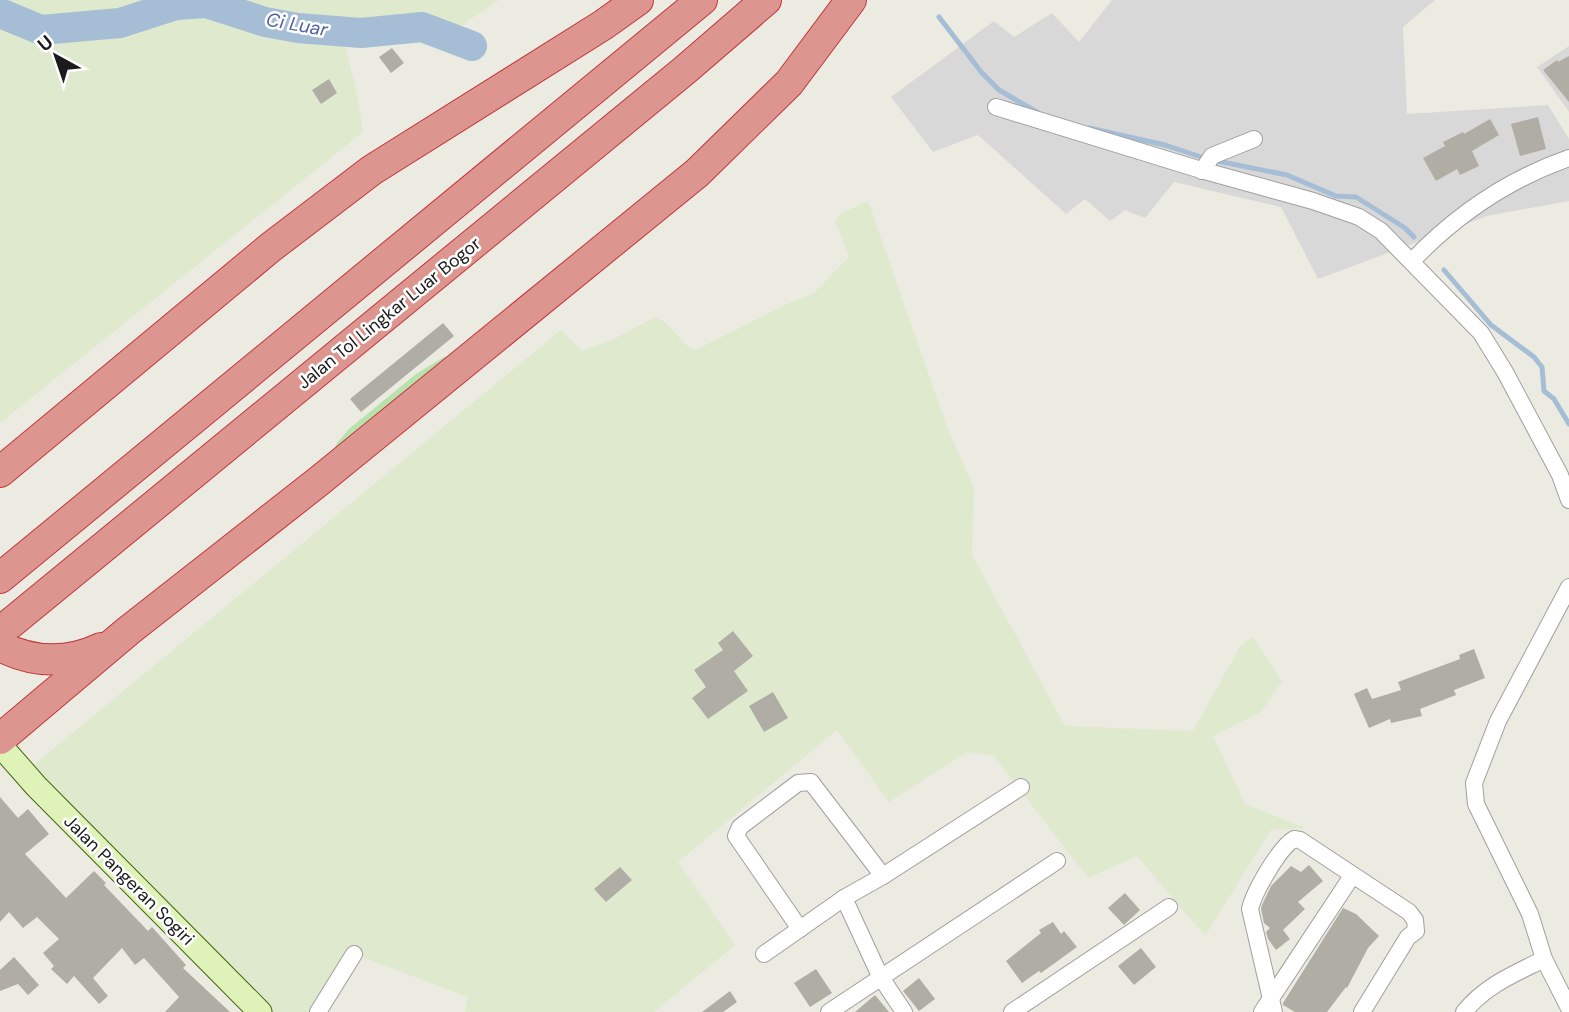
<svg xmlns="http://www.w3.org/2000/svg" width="1569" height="1012" font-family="'DM Sans',sans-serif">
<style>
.residential{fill:#d9d8d8}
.farmland{fill:#dfe9cd}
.grass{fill:#b6e2ab}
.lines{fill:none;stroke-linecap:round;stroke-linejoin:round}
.stream{stroke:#a5bdd5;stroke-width:5}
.river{stroke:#a5bdd5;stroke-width:30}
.building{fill:#b0ada4}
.street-casing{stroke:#9f9f9f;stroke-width:18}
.secondary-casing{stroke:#43650e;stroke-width:25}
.highway-casing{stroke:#c4343d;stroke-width:32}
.street{stroke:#fff;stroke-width:16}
.secondary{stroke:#dff2b8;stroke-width:23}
.highway{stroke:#dc968f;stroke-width:30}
.labels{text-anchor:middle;stroke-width:5;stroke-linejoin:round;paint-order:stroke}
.street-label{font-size:18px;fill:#1b1b1b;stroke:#fff}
.water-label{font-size:19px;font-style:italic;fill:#5163a0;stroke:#fff}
</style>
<rect width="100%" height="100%" fill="#ebebe1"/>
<g class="residential">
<path d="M1112 0H1435L1403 27 1407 114 1548 105 1569 139V201L1487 216 1318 279 1281 207 1174 182 1145 218 1125 210 1110 221 1085 199 1066 214 978 135 933 152 891 97 994 21 1014 37 1052 13 1079 42Z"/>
<path d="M1569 46V112L1537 67Z"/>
</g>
<g class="farmland">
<path d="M0 0H499L456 29 429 22 341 27 358 99 363 132 0 423Z"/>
<path d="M868 201 947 427 974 488 972 555 1065 726 1193 731 1241 645 1253 637 1282 681 1261 712 1213 736 1245 804 1305 828 1271 830 1205 936 1137 856 1088 878 994 756 967 752 889 802 837 730 678 862 735 945 654 1012H465L468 997 354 954 319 1012H260L24 773 561 330 582 351 614 339 655 317 665 322 689 348 696 350 787 304 813 294 849 257 835 221 842 213Z"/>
</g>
<path class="grass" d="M473 355 319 481 337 443 349 429 416 374 444 357Z"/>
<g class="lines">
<g class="stream">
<path d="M939 17 982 73 999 90 1037 112"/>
<path d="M1089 128 1165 145 1201 157"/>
<path d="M1217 161 1287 175 1336 196 1356 197 1405 228 1414 237"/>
<path d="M1444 270 1491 325 1534 357 1542 367 1544 391 1554 399 1569 424"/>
</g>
<path class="river" d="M0 13 41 30 120 23 176 5 206 3 265 22 298 28 361 33 422 27 472 46"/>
</g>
<g class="building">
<path d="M392 48 404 63 391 73 379 57Z"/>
<path d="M1569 56V102L1543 70 1557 60 1558 62Z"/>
<path d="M329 79 337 93 321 104 312 90Z"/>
<path d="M1538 117 1546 149 1520 156 1511 124Z"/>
<path d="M1490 119 1499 135 1472 151 1479 166 1460 175 1457 169 1436 181 1423 158 1445 146 1443 142 1463 132 1464 134Z"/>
<path d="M443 323 454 336 361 412 350 399Z"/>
<path d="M733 631 753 656 734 671 748 691 708 719 692 698 706 687 694 670 723 650 718 643Z"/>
<path d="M1474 649 1485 678 1454 690 1456 695 1420 709 1422 716 1391 723 1390 719 1369 728 1354 694 1367 688 1372 699 1401 690 1398 682 1460 659 1459 655Z"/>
<path d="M773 692 788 718 764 732 749 706Z"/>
<path d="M0 797 18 818 28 809 49 834 25 854 66 898 94 871 106 883 104 885 148 931 152 927 186 965 183 968 230 1012H165L179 997 144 958 135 965 122 948 93 978 108 996 99 1004 74 976 67 984 51 969 54 966 43 953 59 939 37 917 23 928 9 912 0 922Z"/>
<path d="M1309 865 1323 881 1298 902 1305 909 1283 930 1290 939 1276 950 1268 939 1266 932 1270 928 1264 923 1261 909 1262 905 1271 886 1291 866 1301 872Z"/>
<path d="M620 867 632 880 606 902 594 889Z"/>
<path d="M1125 893 1140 910 1124 925 1108 908Z"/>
<path d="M1343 908 1356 914 1379 936 1368 948 1347 988 1346 987 1327 1012H1295L1283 1005V1003Z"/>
<path d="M1053 922 1061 934 1064 931 1077 947 1041 973 1039 971 1022 983 1006 961 1041 933 1039 930Z"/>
<path d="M1141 948 1156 967 1134 985 1118 966Z"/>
<path d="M14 957 39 985 28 995 18 984 0 991V970Z"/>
<path d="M816 969 832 993 810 1007 794 983Z"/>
<path d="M919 978 935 999 919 1011 903 991Z"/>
<path d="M730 991 737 1002 723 1012H702Z"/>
<path d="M875 995 889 1012H855Z"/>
</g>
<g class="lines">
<defs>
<g id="street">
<path d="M996 107 1201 170 1313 201 1359 217 1381 231 1481 333 1505 372 1560 475 1569 500"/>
<path d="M1202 171 1212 156 1254 139"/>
<path d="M1412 261C1455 216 1509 179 1569 158"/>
<path d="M1569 587 1498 721 1474 783 1476 804 1530 914 1544 959 1569 1008"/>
<path d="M844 898 880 976 904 1012"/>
<path d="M800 929 736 836 740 827 798 783 811 782 883 876"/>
<path d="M764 954 844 898 883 876 1021 787"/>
<path d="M318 1012 354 954"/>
<path d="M829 1012 1057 861"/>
<path d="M1012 1012 1169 907"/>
<path d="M1262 1012 1352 876"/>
<path d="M1274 1012 1250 909C1254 892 1279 848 1294 839L1300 840 1409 912 1415 920 1416 931 1408 937 1362 1012"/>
<path d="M1464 1012C1486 985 1514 974 1544 959"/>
</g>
<path id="secondary" d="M0 745 36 786 260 1012"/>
<g id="highway">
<path d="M0 472 271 247 372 170 603 25 638 0"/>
<path d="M0 578 702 0"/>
<path d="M11 623 685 70 766 0"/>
<path d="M0 646C33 663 67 664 101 648"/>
<path d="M0 739 128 631 319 481 697 173 789 83 851 0"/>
</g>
</defs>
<use href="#street" class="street-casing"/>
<use href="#secondary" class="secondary-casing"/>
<use href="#highway" class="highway-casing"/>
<use href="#street" class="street"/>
<use href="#secondary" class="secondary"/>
<use href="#highway" class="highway"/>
</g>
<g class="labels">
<g class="street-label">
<text transform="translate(389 313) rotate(-39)" y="6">Jalan Tol Lingkar Luar Bogor</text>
<text transform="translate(129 880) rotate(45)" y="6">Jalan Pangeran Sogiri</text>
</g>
<g class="water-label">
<text transform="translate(297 24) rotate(10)" y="7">Ci Luar</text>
</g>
</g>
<g transform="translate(56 56) rotate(320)" stroke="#ffffff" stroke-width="5" paint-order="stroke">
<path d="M0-5L12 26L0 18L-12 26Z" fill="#1b1b1b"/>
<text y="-10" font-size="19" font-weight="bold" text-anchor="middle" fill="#1b1b1b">U</text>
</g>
</svg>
